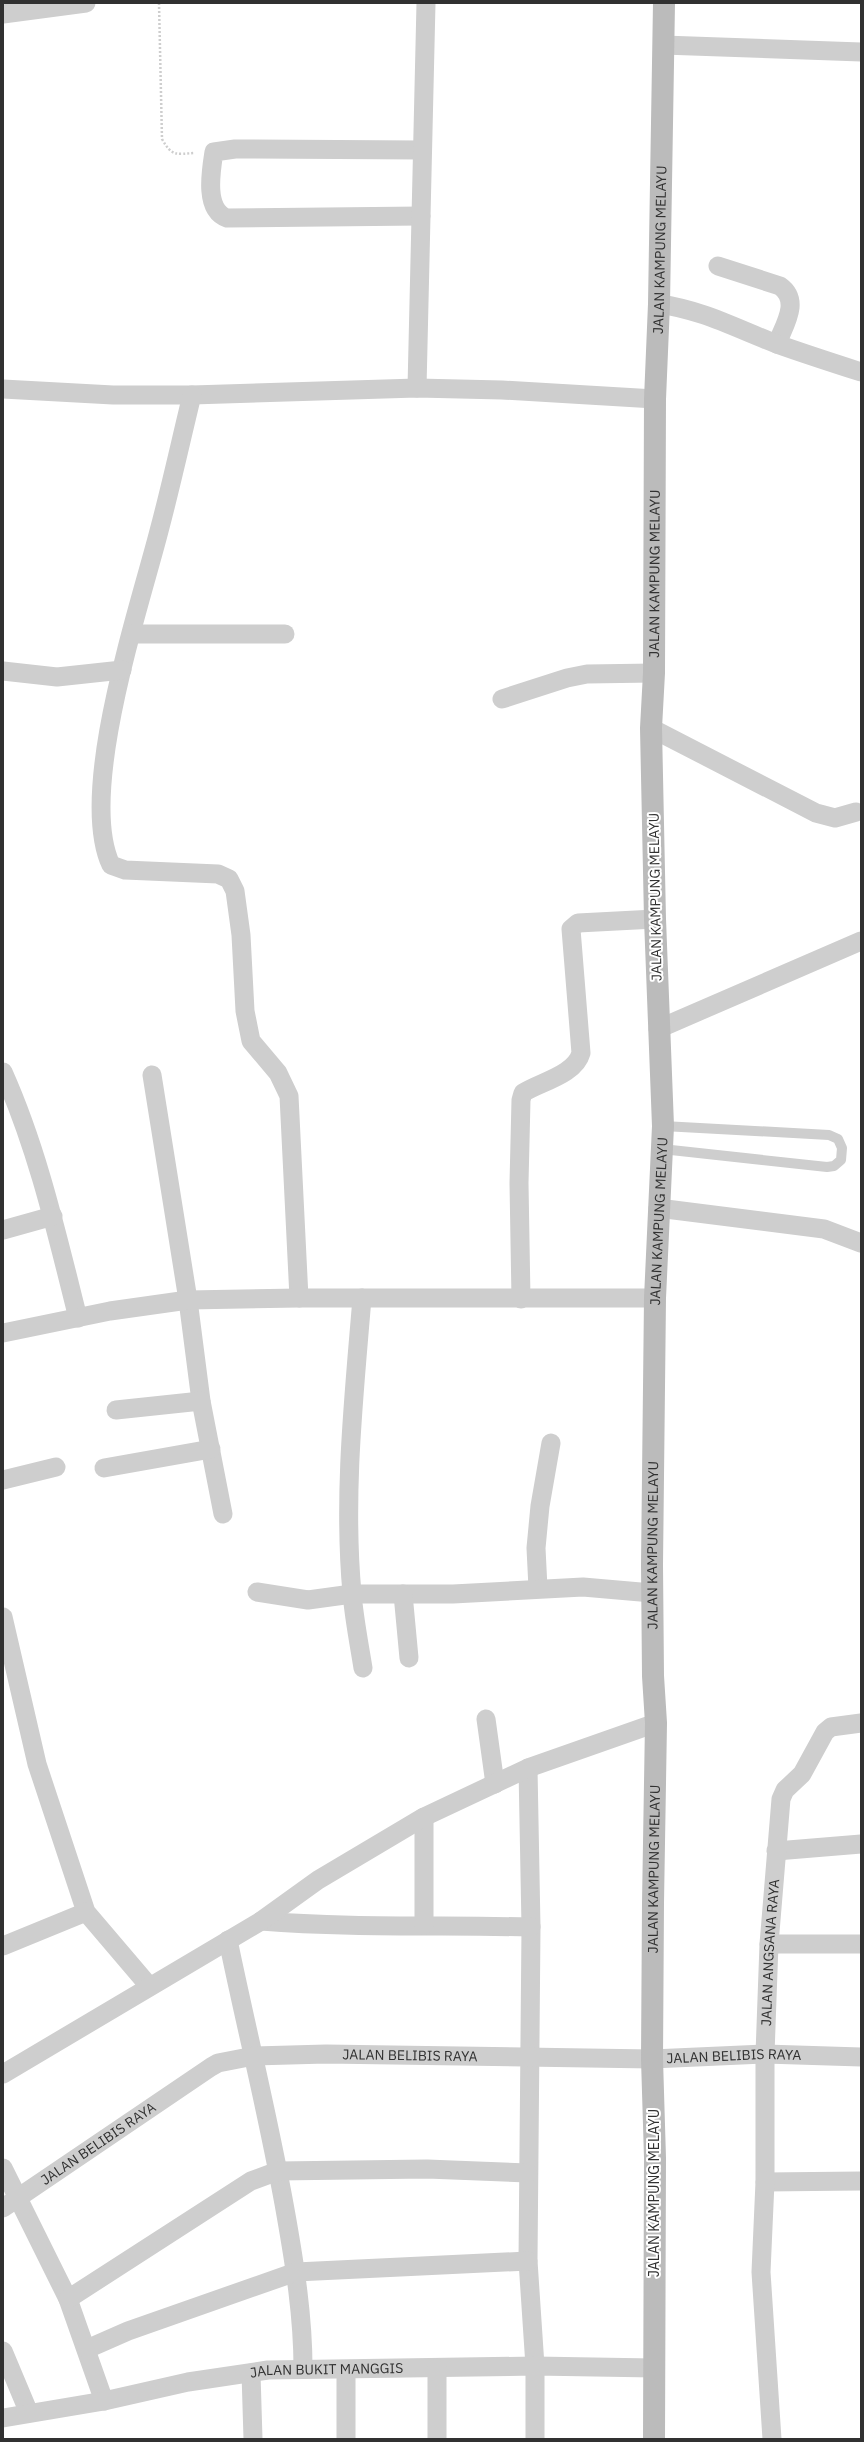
<svg xmlns="http://www.w3.org/2000/svg" width="864" height="2442" font-family="'IBM Plex Sans',sans-serif">
<style>
.lines{fill:none;stroke-linecap:round;stroke-linejoin:round}
.path{stroke:#cecece;stroke-width:2.5;stroke-dasharray:2 2;stroke-linecap:butt}
.service{stroke:#cecece;stroke-width:10}
.minor{stroke:#cecece;stroke-width:19}
.secondary{stroke:#bbb;stroke-width:22}
.labels{text-anchor:middle;stroke-width:4;stroke-linejoin:round;paint-order:stroke}
.street-label{font-size:14px;fill:#313131;stroke:#fff}
</style>
<rect width="100%" height="100%" fill="#fff"/>
<g class="lines">
<path class="path" d="M159 3 162 139C172 157 176 154 195 153"/>
<path class="service" d="M662 1149 827 1167 834 1166 841 1160 842 1148 838 1139 829 1135 663 1126"/>
<g class="minor">
<path d="M3 14 86 3"/>
<path d="M663 45 861 52"/>
<path d="M421 150 235 149 214 152C211 171 204 210 227 218L421 216"/>
<path d="M718 266 780 286C801 301 784 325 777 344"/>
<path d="M659 304C703 310 737 329 777 344 805 354 833 363 861 372"/>
<path d="M417 388 426 3"/>
<path d="M3 389 113 395H192L417 388 502 390 655 399"/>
<path d="M192 395C181 440 171 486 159 531 139 609 77 793 111 865L125 870 218 874 229 879 235 891 241 935 245 1011 251 1041 278 1073 289 1096 299 1298"/>
<path d="M132 634H285"/>
<path d="M3 671 57 677 122 670"/>
<path d="M502 699 567 678 587 674 654 673"/>
<path d="M651 728 816 813 835 818 856 812"/>
<path d="M658 1029 861 941"/>
<path d="M3 1072C38 1150 57 1235 78 1318"/>
<path d="M152 1075 188 1300 201 1401 223 1514"/>
<path d="M658 1208 824 1229 861 1243"/>
<path d="M3 1230 53 1216"/>
<path d="M362 1298C354 1396 343 1495 352 1593 354 1618 359 1643 363 1668"/>
<path d="M521 1299 519 1183 521 1100 523 1093C540 1082 575 1075 581 1053L571 929 578 923 655 919"/>
<path d="M3 1333 110 1311 188 1300 299 1298H655"/>
<path d="M116 1410 201 1401"/>
<path d="M104 1468 211 1449"/>
<path d="M3 1480 56 1467"/>
<path d="M538 1588 536 1548 540 1506 551 1443"/>
<path d="M257 1592 308 1600 352 1594H453L583 1587 652 1593"/>
<path d="M403 1594 409 1658"/>
<path d="M3 1617 37 1764 86 1912 149 1986"/>
<path d="M486 1719 495 1784"/>
<path d="M528 1768 531 1927 528 2261 535 2366V2439"/>
<path d="M776 1851 861 1844"/>
<path d="M261 1921C351 1928 441 1925 531 1927"/>
<path d="M424 1925V1817"/>
<path d="M228 1940C247 2032 270 2123 286 2215 295 2266 303 2317 303 2368"/>
<path d="M769 1944H861"/>
<path d="M3 1946 86 1912"/>
<path d="M3 2074 261 1921 318 1880 424 1817 528 1768 656 1723"/>
<path d="M3 2168 68 2299 104 2401"/>
<path d="M765 2182 861 2181"/>
<path id="s1" d="M3 2208 211 2067 218 2063 254 2056 326 2054 652 2059 765 2054 861 2057"/>
<path d="M68 2299 251 2181 278 2171 427 2169 528 2173"/>
<path d="M87 2349 128 2331 296 2272 528 2261"/>
<path d="M3 2351 29 2413"/>
<path d="M251 2373 253 2439"/>
<path id="s2" d="M3 2418 104 2401 188 2382 268 2370 535 2366 654 2368"/>
<path d="M346 2439V2370"/>
<path d="M437 2439V2368"/>
<path id="s3" d="M772 2439 761 2272 765 2182V2054L769 1944 781 1799 785 1790 802 1774 825 1732 831 1727 861 1723"/>
</g>
<path class="secondary" id="s4" d="M654 2439 655 2158 652 2059 653 1903 656 1723 653 1676 652 1565 655 1298 663 1126 655 919 651 728 654 673 655 399 659 304 664 3"/>
</g>
<g class="labels">
<g class="street-label">
<text dy="5" stroke="none"><textPath href="#s4" startOffset="2190">JALAN KAMPUNG MELAYU</textPath></text>
<text dy="5" stroke="none"><textPath href="#s4" startOffset="1866">JALAN KAMPUNG MELAYU</textPath></text>
<text transform="translate(655 897) rotate(-91)" y="5">JALAN KAMPUNG MELAYU</text>
<text dy="5" stroke="none"><textPath href="#s4" startOffset="1218">JALAN KAMPUNG MELAYU</textPath></text>
<text dy="5" stroke="none"><textPath href="#s4" startOffset="894">JALAN KAMPUNG MELAYU</textPath></text>
<text dy="5" stroke="none"><textPath href="#s4" startOffset="570">JALAN KAMPUNG MELAYU</textPath></text>
<text dy="5" stroke="none"><textPath href="#s3" startOffset="487">JALAN ANGSANA RAYA</textPath></text>
<text dy="5" stroke="none"><textPath href="#s1" startOffset="452">JALAN BELIBIS RAYA</textPath></text>
<text dy="5" stroke="none"><textPath href="#s1" startOffset="776">JALAN BELIBIS RAYA</textPath></text>
<text dy="5" stroke="none"><textPath href="#s1" startOffset="115">JALAN BELIBIS RAYA</textPath></text>
<text transform="translate(654 2193) rotate(-90)" y="5">JALAN KAMPUNG MELAYU</text>
<text dy="5" stroke="none"><textPath href="#s2" startOffset="328">JALAN BUKIT MANGGIS</textPath></text>
</g>
</g>
<rect width="864" height="2442" fill="none" stroke="#313131" stroke-width="8"/>
</svg>
